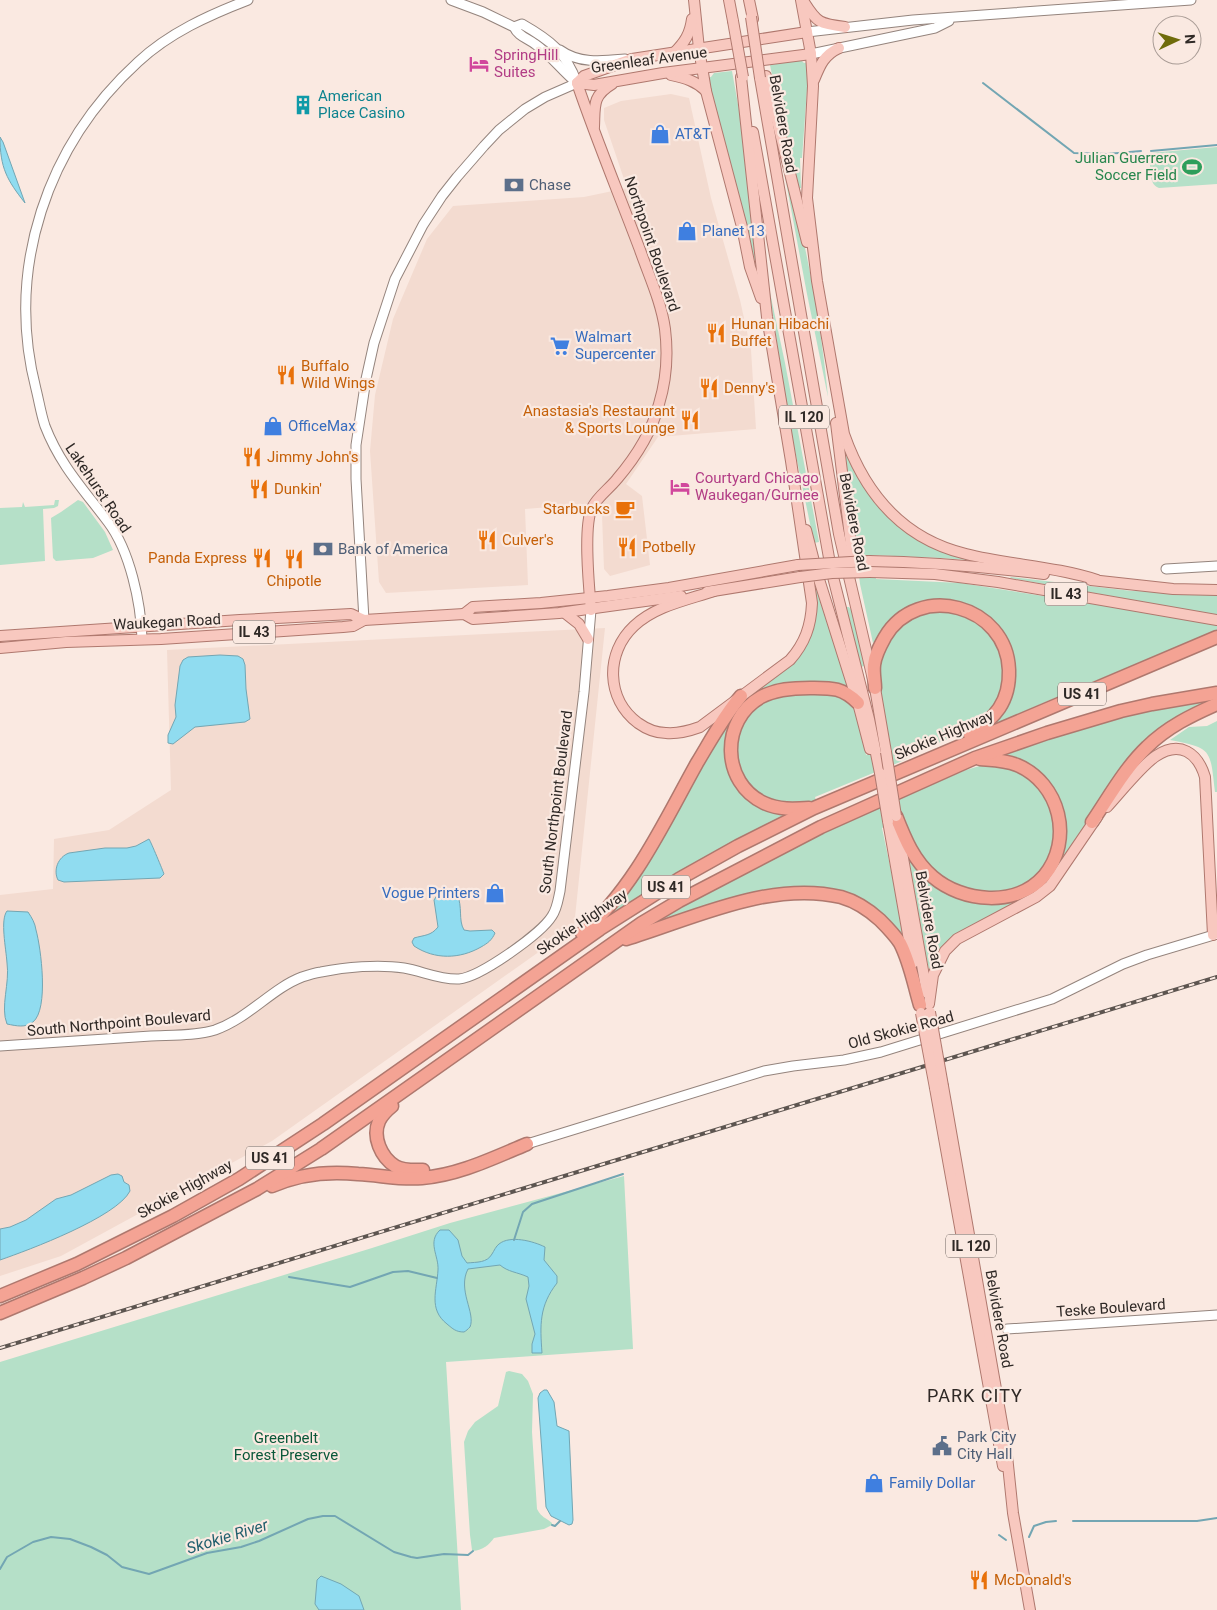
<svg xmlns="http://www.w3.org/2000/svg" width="1217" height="1610" font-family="Roboto,sans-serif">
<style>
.built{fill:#f3dbd0}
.green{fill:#b5e0c8}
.water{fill:#90dcf0;stroke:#73a6b3}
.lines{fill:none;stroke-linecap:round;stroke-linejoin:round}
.stream{stroke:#73a6b3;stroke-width:2}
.minor-casing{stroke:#94847d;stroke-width:11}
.major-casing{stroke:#af786e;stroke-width:12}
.highway-casing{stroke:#af786e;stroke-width:15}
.minor{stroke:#fff;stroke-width:9}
.major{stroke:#f8c8bf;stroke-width:10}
.highway{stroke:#f4a394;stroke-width:12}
.rail-casing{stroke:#5d5550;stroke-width:4}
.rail{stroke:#fae9e1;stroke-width:2;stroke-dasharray:5.5;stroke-linecap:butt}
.major-bridge-casing{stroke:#af786e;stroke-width:12;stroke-linecap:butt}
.major-bridge{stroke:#f8c8bf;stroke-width:10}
.labels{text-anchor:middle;stroke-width:4.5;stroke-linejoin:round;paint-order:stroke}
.shield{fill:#fae9e1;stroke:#6c635e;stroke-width:1}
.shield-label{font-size:14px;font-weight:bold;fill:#2f2926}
.hotel-label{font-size:15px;fill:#b23c85;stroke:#fae9e1;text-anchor:start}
.street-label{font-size:15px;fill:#2f2926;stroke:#fae9e1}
.culture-label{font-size:15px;fill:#0d838f;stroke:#fae9e1;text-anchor:start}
.shop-label{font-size:15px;fill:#366cbe;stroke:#fae9e1;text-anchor:start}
.leisure-label{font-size:15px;fill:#27864d;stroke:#fae9e1;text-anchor:end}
.service-label{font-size:15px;fill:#4e5e75;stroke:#fae9e1;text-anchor:start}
.food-label{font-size:15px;fill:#c56008;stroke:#fae9e1;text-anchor:start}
.park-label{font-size:15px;fill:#0a5839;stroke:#fae9e1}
.water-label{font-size:16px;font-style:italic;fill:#215f6d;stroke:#fae9e1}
.quarter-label{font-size:18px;letter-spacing:1px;fill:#2f2926;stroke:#fae9e1}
</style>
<rect width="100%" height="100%" fill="#fae9e1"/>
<g class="built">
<path d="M671 94 689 98 711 198 740 300 751 350 756 429 658 437 626 484 642 496 650 565 610 576 604 569 602 515 562 506 525 509 528 585 386 593 379 582 370 451 375 395 393 319 427 239 453 206 584 197 627 188 604 120V108L621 101Z"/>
<path d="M605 628 574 927 272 1141 61 1256 0 1276V895L53 889 54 839 109 830 171 790 167 650Z"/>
</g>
<g class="green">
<path d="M801 60 804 63 809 62 802 158H800L801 188H799L780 114 770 65Z"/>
<path d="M732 71 741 121 759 277 706 78 711 77 714 73Z"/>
<path d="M1217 147V184L1159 188C1147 184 1151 163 1150 153Z"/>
<path d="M780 150C804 230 820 314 828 397L807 294Z"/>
<path d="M769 288 785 363 819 542 814 543 788 417Z"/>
<path d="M843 438 897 522 992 562 941 558 872 555 876 579 961 583 1151 613 1217 616V633C1134 665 1051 697 971 736L987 726 1012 665 968 605 945 599 924 602 873 643 860 584Z"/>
<path d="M55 500H59L58 506 54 508 43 509 45 561 0 565V508L22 507 23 502 25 507 54 505Z"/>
<path d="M78 500 83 502 105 532 113 550 93 558 56 561 53 558 51 518 61 512Z"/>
<path d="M1011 577 1132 591 1217 593V615L1010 578Z"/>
<path d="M816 583 852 691 806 684 737 714 735 778 786 815 696 862 597 923 736 706 804 648 813 584Z"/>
<path d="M846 607H849L854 614 864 666 861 667 846 610Z"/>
<path d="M943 608 989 628 1006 663 1001 698 974 728 931 746 900 762 815 797 816 800 808 803H773L746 784 734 750 748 711 779 694 829 691 855 705 860 719 866 755 890 744 877 677 883 647 909 616Z"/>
<path d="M1217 699 1164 727 1049 880 1036 891 940 950 929 969 920 935 905 841 937 882 1004 899 1052 867 1058 801 999 757 1024 744 1136 711Z"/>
<path d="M1217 721V792H1215C1210 750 1213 748 1170 740L1189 727 1207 726Z"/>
<path d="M983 765 1019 769 1052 800 1055 848 1035 878 1012 890 989 893 968 890 942 878 922 858 909 834 905 818 882 828 907 946 901 939 827 890 651 925 767 859 860 815 966 770Z"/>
<path d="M624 1176 633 1349 446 1362 461 1610H0V1362L372 1248 450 1223Z"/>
<path d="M509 1371 522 1374 528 1381 533 1394 532 1432 537 1509C542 1518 545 1517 552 1523V1525L544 1529 494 1538C489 1545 483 1550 473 1551L472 1550 470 1535 464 1442 468 1431 475 1422 498 1406 506 1372Z"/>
</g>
<g class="water">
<path d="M0 137 3 142 25 203C7 180 0 168 0 137Z"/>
<path d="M220 655 238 656 243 659 245 665 246 689 250 719 245 722 195 727 173 744 168 743V735L176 717 175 705 180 666 183 660 188 657Z"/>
<path d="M149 839C151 842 163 871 164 874L160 878 64 882 58 880C53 870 58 857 69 853L105 848H127L136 846Z"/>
<path d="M446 889 457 894C463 907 458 920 464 930L470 931 492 930 495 933C492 940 488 943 481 947 460 959 435 960 414 946L412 942 414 938C424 935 431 936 438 927L434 900 440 891Z"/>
<path d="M7 911 28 912C32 918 35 923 36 930 41 948 49 1009 33 1022 25 1028 17 1026 7 1024 0 1007 10 983 7 963 6 948 0 920 7 911Z"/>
<path d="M118 1174 122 1176 124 1182 129 1185 130 1191C117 1217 29 1250 0 1260V1229L10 1227 26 1220 56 1199 71 1195 111 1175Z"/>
<path d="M440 1230H449L458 1240 462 1256 467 1263C477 1262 487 1263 492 1254 494 1251 496 1246 499 1244 510 1235 533 1241 545 1247L544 1260 557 1276V1283C539 1306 540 1325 542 1353H532V1344L535 1334 526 1299 529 1286 528 1277C517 1272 508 1272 500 1265L468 1269C457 1290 476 1313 470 1327 468 1329 466 1331 464 1332 456 1332 453 1329 447 1324 428 1309 437 1290 438 1270 439 1256 427 1242 440 1230Z"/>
<path d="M544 1390H547L554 1402 557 1426 569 1431 573 1520 572 1524 569 1525 551 1516 546 1507 538 1398 540 1393Z"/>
<path d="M321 1576 341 1584 359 1596 364 1610H319L315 1604 317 1580Z"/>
</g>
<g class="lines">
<g class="stream">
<path d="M983 83 1074 153 1107 154 1141 151"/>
<path d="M1151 151 1217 145"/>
<path d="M514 1240 523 1212 532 1204 623 1174"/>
<path d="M289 1277 350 1287 393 1272 408 1271 437 1278"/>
<path d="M1073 1521H1197L1217 1518"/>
<path d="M552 1525 555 1526 560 1521"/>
<path d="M999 1535 1006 1540"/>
<path d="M1029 1537 1034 1526 1046 1522 1056 1521"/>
<path d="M0 1569 7 1557 33 1542 51 1537 70 1539 91 1547 107 1555 122 1567 149 1574 207 1553 241 1547 259 1541 308 1519 323 1516H335L394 1552 411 1557 417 1558 444 1554 468 1555 473 1551"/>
</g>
<defs>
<g id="minor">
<path d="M451 0 483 12 514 27C518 36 527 38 535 44 551 55 562 71 577 83"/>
<path d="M514 27 522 24C550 40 566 52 577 83"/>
<path d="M807 32 913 20 1191 0"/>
<path d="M560 50C579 64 603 61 625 59"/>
<path d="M811 54 935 28 949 21"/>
<path d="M1166 569 1217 566"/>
<path d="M364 620 356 479V445L366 379 374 343 395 279 423 225 442 196 457 177 484 146 499 130 525 109 545 97 577 83"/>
<path d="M142 639C141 603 130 551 108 522 84 490 60 465 45 426 41 414 39 401 36 389 5 268 47 145 138 62 169 33 209 15 248 0"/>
<path d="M0 1046C50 1043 101 1039 151 1036 171 1035 196 1036 215 1030 249 1018 271 989 302 977 308 975 315 973 321 972 345 967 379 964 404 968 422 971 440 980 459 979 480 977 541 934 552 916 557 909 558 900 560 891L584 692 591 610"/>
<path d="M527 1144 764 1071 793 1066 844 1060 881 1052 1052 999 1123 964 1147 955 1217 934"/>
<path d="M1007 1329 1217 1315"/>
</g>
<g id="major">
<path d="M694 0 699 49 706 91 742 227 750 267 761 298"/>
<path d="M729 0 733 21"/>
<path d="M749 0 753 19"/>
<path d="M801 0 811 54 813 86 807 198 817 281 844 434C865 494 903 539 966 554 1009 565 1054 566 1097 580"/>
<path d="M804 2C817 23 820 24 845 27"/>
<path d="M674 53C685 42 690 34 692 19"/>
<path d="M671 75C685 78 696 81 706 91"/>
<path d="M766 76 807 242"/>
<path d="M760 78 839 534 875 688 886 752"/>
<path d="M814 80C820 65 824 55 839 48"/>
<path d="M577 83C596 139 619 194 640 250 649 276 661 301 665 329 668 353 666 381 659 404 652 431 635 458 617 479 609 489 597 497 592 508 583 526 589 587 591 610"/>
<path d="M577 83 584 76 632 59 807 32"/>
<path d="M577 83 594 85 663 73 811 54"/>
<path d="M594 127C595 106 592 96 612 84"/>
<path d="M753 132 831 569 869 719 880 773"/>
<path d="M836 423 854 569"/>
<path d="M806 530 817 573 858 703 870 749"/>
<path d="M869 561C928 562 986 567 1044 574"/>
<path d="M870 572 935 574 998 582 1217 620"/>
<path d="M1091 580 1173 589 1217 590"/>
<path d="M714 591C687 600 655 606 634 626 605 653 606 699 638 723 645 728 656 733 666 733 678 734 689 731 700 727L790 660C805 643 811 626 812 603L791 461 767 317 741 77"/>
<path d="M707 592 800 577"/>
<path d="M565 613 579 624 588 639"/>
<path d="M464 614 473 607 541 603 608 596 669 588 798 565"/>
<path d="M0 636 240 620 351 614 364 620"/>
<path d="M0 648 66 642 161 639 343 627 353 626 364 620 464 614 473 619 559 613 681 596"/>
<path d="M1107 807C1120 793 1141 766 1156 756 1180 740 1198 753 1205 777L1213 935"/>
<path d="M888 821 913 963"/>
<path d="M898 830 927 993"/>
<path d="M929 1004 933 975 945 951 957 939 1036 897 1050 886 1097 817"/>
<path d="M943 1086 1006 1446 1013 1513 1030 1610"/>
<path d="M935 1088 1003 1466"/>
</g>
<g id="highway">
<path d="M875 688C875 681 873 673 874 665 875 655 880 646 885 637 918 581 1007 605 1009 670 1010 702 995 718 970 735"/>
<path d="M809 808C794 809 779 810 764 803 721 783 720 720 761 697 776 689 793 688 810 688 831 688 842 687 858 703"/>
<path d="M896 816C905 839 914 861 933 877 962 902 1016 908 1044 876 1074 840 1060 783 1017 765 1005 760 992 760 980 759"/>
<path d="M1092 822C1109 797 1125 768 1147 747 1167 727 1192 715 1217 704"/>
<path d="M582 933C634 889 664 822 697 763 711 740 723 717 741 696"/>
<path d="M626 939C692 919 770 880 841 897 855 901 869 910 880 920 887 927 894 934 900 943 910 962 914 985 920 1005"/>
<path d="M392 1106C387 1110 382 1115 379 1121 372 1137 381 1157 395 1166 403 1171 414 1170 423 1170"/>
<path d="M272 1186C299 1174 329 1171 358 1174 380 1175 400 1180 422 1178 459 1175 493 1158 527 1144"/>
<path d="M0 1296 77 1264 173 1216 239 1179 323 1124 600 929 679 879 738 846 814 808 1217 637"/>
<path d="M0 1313 83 1278 126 1258 257 1189 321 1149 642 923 679 901 821 827 975 758 1047 733 1121 711 1152 704 1217 693"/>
</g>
</defs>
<use href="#minor" class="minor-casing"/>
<use href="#major" class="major-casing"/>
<use href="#highway" class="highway-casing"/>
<use href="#minor" class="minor"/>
<use href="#major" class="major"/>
<use href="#highway" class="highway"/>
<defs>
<path id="rail" d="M0 1348 1217 977"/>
</defs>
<use href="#rail" class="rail-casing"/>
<use href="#rail" class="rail"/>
<defs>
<g id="major-bridge">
<path d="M751 17 760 78"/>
<path d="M733 21 743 77"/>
<path d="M798 565 869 561"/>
<path d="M800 577 832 573 870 572"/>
<path d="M886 752 896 816"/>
<path d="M880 773 888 821"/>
<path d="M930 1012 943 1086"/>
<path d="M921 1013 935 1088"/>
</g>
</defs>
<use href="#major-bridge" class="major-bridge-casing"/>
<use href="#major-bridge" class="major-bridge"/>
</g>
<defs>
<symbol id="hotel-bare" viewBox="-9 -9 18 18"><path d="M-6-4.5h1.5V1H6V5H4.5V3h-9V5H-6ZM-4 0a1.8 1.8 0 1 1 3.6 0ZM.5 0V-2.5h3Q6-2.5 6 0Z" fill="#d1479c" stroke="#fae9e1" stroke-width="2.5" paint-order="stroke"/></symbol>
<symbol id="building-bare" viewBox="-9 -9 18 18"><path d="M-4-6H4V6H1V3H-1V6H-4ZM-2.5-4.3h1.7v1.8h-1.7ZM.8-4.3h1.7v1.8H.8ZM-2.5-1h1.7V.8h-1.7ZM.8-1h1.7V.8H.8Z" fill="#0f9aa8" stroke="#fae9e1" stroke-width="2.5" paint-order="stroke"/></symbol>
<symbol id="shop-bare" viewBox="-9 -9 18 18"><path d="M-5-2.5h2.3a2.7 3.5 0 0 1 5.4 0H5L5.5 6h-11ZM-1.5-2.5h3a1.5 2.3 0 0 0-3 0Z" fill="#3f7fe0" stroke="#fae9e1" stroke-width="2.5" paint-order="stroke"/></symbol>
<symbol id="stadium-bare" viewBox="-9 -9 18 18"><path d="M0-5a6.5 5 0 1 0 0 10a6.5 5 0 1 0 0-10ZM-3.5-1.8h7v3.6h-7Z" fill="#2e9e5b" stroke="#fae9e1" stroke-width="2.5" paint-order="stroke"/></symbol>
<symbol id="bank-bare" viewBox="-9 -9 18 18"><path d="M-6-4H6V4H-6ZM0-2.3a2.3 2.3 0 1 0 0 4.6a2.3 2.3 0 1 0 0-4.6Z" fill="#5c6f8a" stroke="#fae9e1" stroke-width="2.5" paint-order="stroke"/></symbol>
<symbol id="restaurant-bare" viewBox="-9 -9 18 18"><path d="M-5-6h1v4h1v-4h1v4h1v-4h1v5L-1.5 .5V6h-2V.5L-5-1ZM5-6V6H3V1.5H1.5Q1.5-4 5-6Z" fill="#e8710a" stroke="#fae9e1" stroke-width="2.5" paint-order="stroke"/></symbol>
<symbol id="supermarket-bare" viewBox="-9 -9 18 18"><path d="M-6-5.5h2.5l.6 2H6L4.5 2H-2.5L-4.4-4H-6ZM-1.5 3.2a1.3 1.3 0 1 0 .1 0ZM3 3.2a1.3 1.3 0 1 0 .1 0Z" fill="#3f7fe0" stroke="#fae9e1" stroke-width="2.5" paint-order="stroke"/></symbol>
<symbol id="cafe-bare" viewBox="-9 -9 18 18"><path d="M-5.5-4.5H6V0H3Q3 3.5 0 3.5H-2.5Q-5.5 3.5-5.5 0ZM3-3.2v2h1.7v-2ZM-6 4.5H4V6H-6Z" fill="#e8710a" stroke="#fae9e1" stroke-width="2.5" paint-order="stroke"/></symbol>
<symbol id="civic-bare" viewBox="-9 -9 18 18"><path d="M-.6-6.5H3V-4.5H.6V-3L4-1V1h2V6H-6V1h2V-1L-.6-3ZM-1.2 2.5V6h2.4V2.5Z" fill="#5c6f8a" stroke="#fae9e1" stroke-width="2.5" paint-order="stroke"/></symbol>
</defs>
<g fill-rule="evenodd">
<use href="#hotel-bare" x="465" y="50" width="28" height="28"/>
<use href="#building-bare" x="289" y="91" width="28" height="28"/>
<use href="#shop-bare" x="646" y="120" width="28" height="28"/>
<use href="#stadium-bare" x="1178" y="153" width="28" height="28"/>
<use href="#bank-bare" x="500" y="171" width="28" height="28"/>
<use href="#shop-bare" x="673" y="217" width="28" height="28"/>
<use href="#restaurant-bare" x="702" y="319" width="28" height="28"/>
<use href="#supermarket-bare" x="546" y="332" width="28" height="28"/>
<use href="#restaurant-bare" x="272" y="361" width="28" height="28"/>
<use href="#restaurant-bare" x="695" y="374" width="28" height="28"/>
<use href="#restaurant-bare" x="676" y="406" width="28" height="28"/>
<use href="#shop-bare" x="259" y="412" width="28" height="28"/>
<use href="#restaurant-bare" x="238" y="443" width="28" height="28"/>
<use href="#hotel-bare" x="666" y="473" width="28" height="28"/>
<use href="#restaurant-bare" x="245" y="475" width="28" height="28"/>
<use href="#cafe-bare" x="611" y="495" width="28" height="28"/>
<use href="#restaurant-bare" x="473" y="526" width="28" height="28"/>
<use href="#restaurant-bare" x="613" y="533" width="28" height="28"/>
<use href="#bank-bare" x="309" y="535" width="28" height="28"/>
<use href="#restaurant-bare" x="248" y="544" width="28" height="28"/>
<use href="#restaurant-bare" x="280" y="545" width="28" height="28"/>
<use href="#shop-bare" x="481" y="879" width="28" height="28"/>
<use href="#civic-bare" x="928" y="1432" width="28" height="28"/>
<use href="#shop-bare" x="860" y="1469" width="28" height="28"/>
<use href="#restaurant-bare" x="965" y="1566" width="28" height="28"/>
</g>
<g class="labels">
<g class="shield">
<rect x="779" y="405.5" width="50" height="23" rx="4"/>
<rect x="1045" y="582.5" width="42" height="23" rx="4"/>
<rect x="233" y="620.5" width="42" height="23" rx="4"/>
<rect x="1058" y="682.5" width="48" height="23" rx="4"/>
<rect x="642" y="875.5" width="48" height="23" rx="4"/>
<rect x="246" y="1146.5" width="48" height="23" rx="4"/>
<rect x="946" y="1234.5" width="50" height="23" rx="4"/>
</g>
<g class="shield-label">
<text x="804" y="422">IL 120</text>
<text x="1066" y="599">IL 43</text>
<text x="254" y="637">IL 43</text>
<text x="1082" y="699">US 41</text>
<text x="666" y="892">US 41</text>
<text x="270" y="1163">US 41</text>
<text x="971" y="1251">IL 120</text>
</g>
<g class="hotel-label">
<text x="494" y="60">SpringHill<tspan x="494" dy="17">Suites</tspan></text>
<text x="695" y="483">Courtyard Chicago<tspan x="695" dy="17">Waukegan/Gurnee</tspan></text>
</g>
<g class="street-label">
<text transform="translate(649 60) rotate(-8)" y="5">Greenleaf Avenue</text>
<text transform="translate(783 124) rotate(80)" y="5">Belvidere Road</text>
<text transform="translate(652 244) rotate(71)" y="5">Northpoint Boulevard</text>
<text transform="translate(98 488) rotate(56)" y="5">Lakehurst Road</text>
<text transform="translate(854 522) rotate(79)" y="5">Belvidere Road</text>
<text transform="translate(167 622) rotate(-3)" y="5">Waukegan Road</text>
<text transform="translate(944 735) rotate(-23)" y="5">Skokie Highway</text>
<text transform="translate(556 802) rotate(-83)" y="5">South Northpoint Boulevard</text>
<text transform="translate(929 920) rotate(80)" y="5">Belvidere Road</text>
<text transform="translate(582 922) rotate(-34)" y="5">Skokie Highway</text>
<text transform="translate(119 1023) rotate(-5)" y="5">South Northpoint Boulevard</text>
<text transform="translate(901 1030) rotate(-15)" y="5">Old Skokie Road</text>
<text transform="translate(185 1189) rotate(-29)" y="5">Skokie Highway</text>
<text transform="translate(1111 1308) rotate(-4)" y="5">Teske Boulevard</text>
<text transform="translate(999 1319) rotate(80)" y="5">Belvidere Road</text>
</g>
<g class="culture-label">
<text x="318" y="101">American<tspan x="318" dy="17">Place Casino</tspan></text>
</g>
<g class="shop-label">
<text x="675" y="139">AT&amp;T</text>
<text x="702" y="236">Planet 13</text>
<text x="575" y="342">Walmart<tspan x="575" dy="17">Supercenter</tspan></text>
<text x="288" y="431">OfficeMax</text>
<text x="480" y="898" text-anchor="end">Vogue Printers</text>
<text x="889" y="1488">Family Dollar</text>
</g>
<g class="leisure-label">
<text x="1177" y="163">Julian Guerrero<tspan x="1177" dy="17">Soccer Field</tspan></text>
</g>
<g class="service-label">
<text x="529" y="190">Chase</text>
<text x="338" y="554">Bank of America</text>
<text x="957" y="1442">Park City<tspan x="957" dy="17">City Hall</tspan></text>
</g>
<g class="food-label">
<text x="731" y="329">Hunan Hibachi<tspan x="731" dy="17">Buffet</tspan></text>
<text x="301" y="371">Buffalo<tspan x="301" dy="17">Wild Wings</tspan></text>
<text x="724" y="393">Denny's</text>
<text x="675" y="416" text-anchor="end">Anastasia's Restaurant<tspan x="675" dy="17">&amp; Sports Lounge</tspan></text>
<text x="267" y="462">Jimmy John's</text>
<text x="274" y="494">Dunkin'</text>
<text x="610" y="514" text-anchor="end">Starbucks</text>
<text x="502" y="545">Culver's</text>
<text x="642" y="552">Potbelly</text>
<text x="247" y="563" text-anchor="end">Panda Express</text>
<text x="294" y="586" text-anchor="middle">Chipotle</text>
<text x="994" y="1585">McDonald's</text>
</g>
<g class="park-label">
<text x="286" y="1443">Greenbelt<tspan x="286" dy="17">Forest Preserve</tspan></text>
</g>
<g class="water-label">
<text transform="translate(227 1536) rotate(-17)" y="6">Skokie River</text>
</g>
<g class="quarter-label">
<text x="975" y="1402">PARK CITY</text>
</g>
</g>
<g transform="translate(1177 40) rotate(86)"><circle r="24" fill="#fae9e1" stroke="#a99c96"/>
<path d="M0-4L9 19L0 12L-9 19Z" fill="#6f6c0b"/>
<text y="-8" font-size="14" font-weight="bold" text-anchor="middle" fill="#2f2926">N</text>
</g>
</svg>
